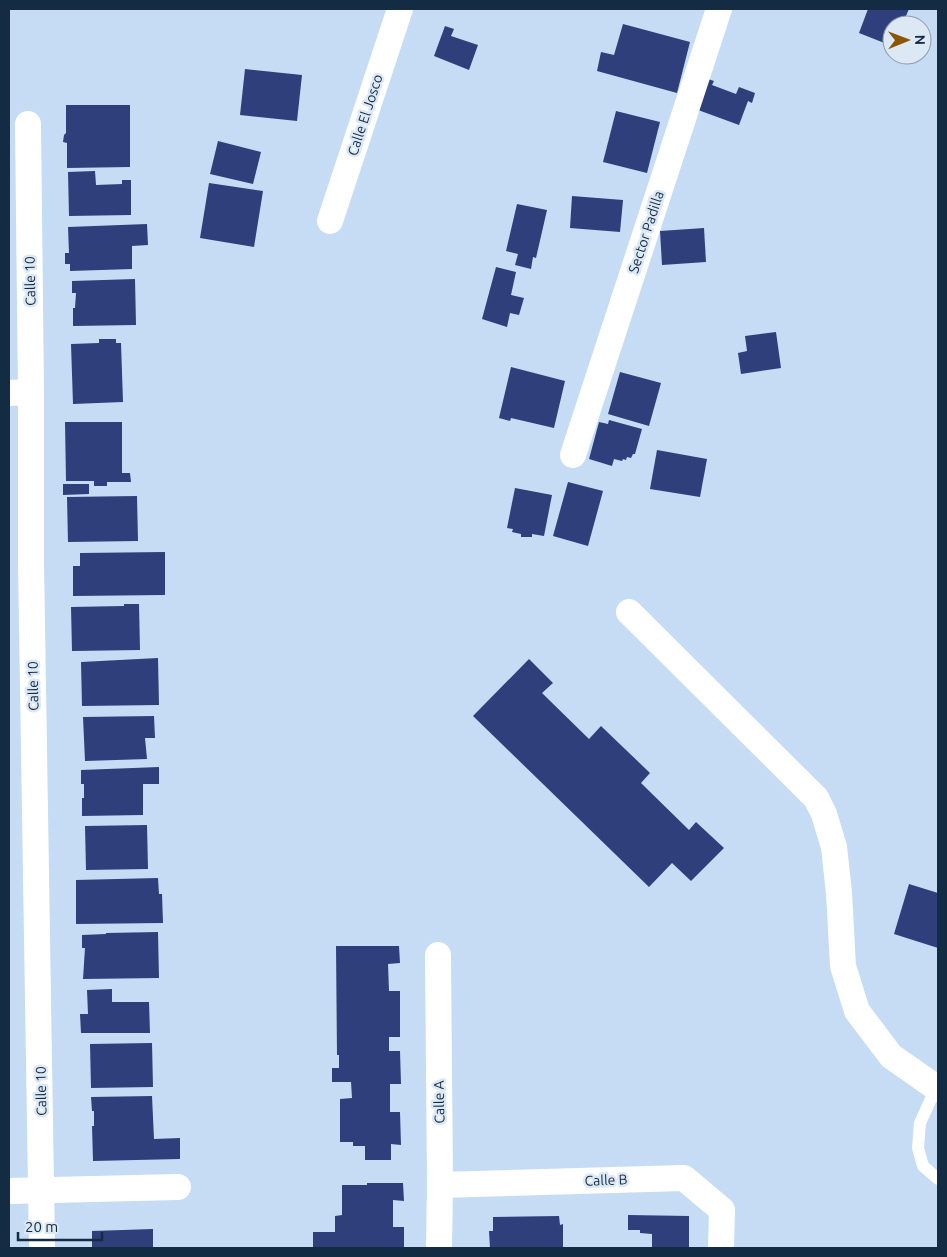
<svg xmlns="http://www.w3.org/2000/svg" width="947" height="1257" font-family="Ubuntu,sans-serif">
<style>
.building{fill:#2e3f7c}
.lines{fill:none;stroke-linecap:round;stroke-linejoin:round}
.service{stroke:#fff;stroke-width:12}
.minor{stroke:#fff;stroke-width:26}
.labels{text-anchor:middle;stroke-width:5;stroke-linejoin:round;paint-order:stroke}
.street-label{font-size:14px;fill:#142c43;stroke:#dce8f4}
</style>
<rect width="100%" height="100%" fill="#c5dcf4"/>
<g class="building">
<path d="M868 9H909L902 25H892V46L859 33Z"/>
<path d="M623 24 690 42 677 93 597 71 601 52 614 55Z"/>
<path d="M445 26 454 29 451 36 478 45 469 70 434 56Z"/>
<path d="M245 69 302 75 297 121 240 115Z"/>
<path d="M702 77 714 81 712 85 736 94 739 87 755 93 752 103 748 101 739 125 690 107Z"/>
<path d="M66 105H130V167L67 168V143L63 142 64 135 66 133Z"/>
<path d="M616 111 660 122 647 173 603 162Z"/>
<path d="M218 141 261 152 253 184 210 174Z"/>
<path d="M95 171 96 185 122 184V180H131V215L69 216 68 172Z"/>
<path d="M209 183 263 191 254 247 200 238Z"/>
<path d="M572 196 623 200 620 232 570 228Z"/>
<path d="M517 204 547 210 536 258 533 257 531 269 515 265 518 254 506 251Z"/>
<path d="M147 224 148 245 132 246V269L70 271V264H65V253H69L68 227Z"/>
<path d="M704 228 706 262 662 265 660 231Z"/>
<path d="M496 267 516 272 511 295 524 298 519 315 510 313 507 327 482 319Z"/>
<path d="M135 279 136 325 73 326V308H75L76 293H72V281Z"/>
<path d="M776 332 781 368 741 374 738 353 747 351 745 336Z"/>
<path d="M99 339H116V343H121L123 402 73 404 71 344 99 343Z"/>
<path d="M511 367 565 381 554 428 511 418 510 421 499 418Z"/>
<path d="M620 372 661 383 649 426 608 414Z"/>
<path d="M609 420 642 429 635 454H633L631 458 627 457 626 460 623 459 622 461 614 459 612 466 589 459 599 422 608 424Z"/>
<path d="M65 422H122V473H130L131 482H107V486H94V481H66Z"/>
<path d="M657 450 707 459 700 497 650 489Z"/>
<path d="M568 482 603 491 588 546 553 536Z"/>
<path d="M63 484H89V494L63 495Z"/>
<path d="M515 488 552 495 544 536 532 534V537H521V534L512 532 513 529 507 528Z"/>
<path d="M137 496 138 541 68 542 67 497Z"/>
<path d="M165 552V595L73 596V566H80V553Z"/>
<path d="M124 604H139L140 650 72 651 71 607 124 606Z"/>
<path d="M158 658 159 705 82 706 81 662Z"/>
<path d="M529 659 553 683 542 693 589 739 601 726 650 773 641 783 689 830 696 822 724 848 691 881 672 863 649 887 473 716Z"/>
<path d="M154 716 155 738H145L147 759 85 761 83 717Z"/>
<path d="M159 767V784H143V815L82 816V798H84V784H81V770Z"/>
<path d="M147 825 148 869 86 870 85 826Z"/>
<path d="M158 878 159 894H162L163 923 76 924V880Z"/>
<path d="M909 884 938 893V948L894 934Z"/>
<path d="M158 932 159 978 83 979 85 948H82V935L106 934V933Z"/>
<path d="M336 946H399L400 963 388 964 389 991H400V1037H389V1051H400L401 1084H390V1112H400L401 1145 391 1144V1160H365V1146H353V1142H340V1099L352 1098 351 1082H332V1068H339V1055H337Z"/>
<path d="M112 989V1002H149L150 1033H81L80 1014H88L87 990Z"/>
<path d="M152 1043 153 1087 91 1088 90 1044Z"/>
<path d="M152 1096 154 1139 180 1138V1159L93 1161 92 1126H94V1111H92L91 1097Z"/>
<path d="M367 1183H403L404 1201 393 1200V1227H404V1248H313V1232H335V1216L342 1215V1185H367Z"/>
<path d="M628 1215 689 1216V1248H652V1234L640 1233V1230H628Z"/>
<path d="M559 1216 560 1225 563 1224V1248H490L489 1231H493V1217Z"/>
<path d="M153 1229V1248H92V1231Z"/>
</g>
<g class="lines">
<path class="service" d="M936 1088 920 1123 918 1148 923 1166 938 1179"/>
<g class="minor">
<path d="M28 124 31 392V562L42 1248"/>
<path d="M330 221 400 9"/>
<path d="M9 393 31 392"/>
<path d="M573 455 719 9"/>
<path d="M629 612 816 798 824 814 834 847 839 893 843 966 857 1011 891 1056 938 1089"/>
<path d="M438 955 440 1185 439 1248"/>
<path d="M440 1185 684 1178 722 1210 721 1248"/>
<path d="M9 1191 178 1187"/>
</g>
</g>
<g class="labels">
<g class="street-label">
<text transform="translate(365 115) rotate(-72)" y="5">Calle El Josco</text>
<text transform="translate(646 232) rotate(-72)" y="5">Sector Padilla</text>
<text transform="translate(30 281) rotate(-91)" y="5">Calle 10</text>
<text transform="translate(33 686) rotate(-91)" y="5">Calle 10</text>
<text transform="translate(41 1091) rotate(-91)" y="5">Calle 10</text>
<text transform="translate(439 1102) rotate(-91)" y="5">Calle A</text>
<text transform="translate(606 1180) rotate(-2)" y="5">Calle B</text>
</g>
</g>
<rect width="947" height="1257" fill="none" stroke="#142c43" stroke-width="20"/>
<g transform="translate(907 40) rotate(89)"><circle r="24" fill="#dce8f4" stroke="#8c9dad"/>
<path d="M0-4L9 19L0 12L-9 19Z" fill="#8b5604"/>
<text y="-8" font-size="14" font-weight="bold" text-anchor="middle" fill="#142c43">N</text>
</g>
<path d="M18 1232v8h84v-8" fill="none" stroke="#142c43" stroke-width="2.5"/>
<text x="25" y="1232" font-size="15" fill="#142c43" stroke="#dce8f4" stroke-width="4" paint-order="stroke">20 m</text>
</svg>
